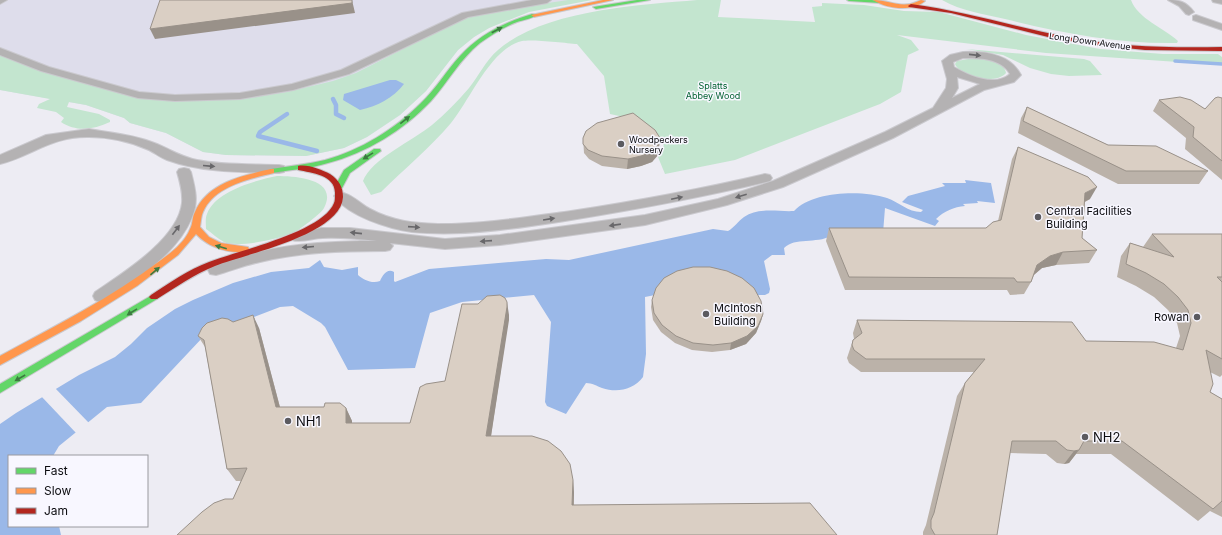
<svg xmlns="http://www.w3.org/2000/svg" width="1222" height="535" viewBox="0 0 1222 535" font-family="Inter,sans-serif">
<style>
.built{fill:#deddeb}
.green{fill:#c3e5cf}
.water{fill:#9ab8e8}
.pier{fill:#edecf3}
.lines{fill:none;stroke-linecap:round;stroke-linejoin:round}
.stream-far1{stroke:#9ab8e8;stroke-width:3.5}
.stream{stroke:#9ab8e8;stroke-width:4.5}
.street-casing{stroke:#cac9ce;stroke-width:2}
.fast-casing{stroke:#cac9ce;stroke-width:2}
.slow-casing{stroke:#cac9ce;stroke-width:2}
.jam-casing{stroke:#cac9ce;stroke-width:2}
.street{fill:#b4b2b3;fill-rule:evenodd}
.fast{fill:#63d668;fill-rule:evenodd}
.slow{fill:#ff974d;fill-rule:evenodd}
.jam{fill:#b3261e;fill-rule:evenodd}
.wall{fill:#bbb2a9}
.shaded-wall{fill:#999189}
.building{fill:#dacfc4;stroke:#999189}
.oneway{fill:#3c7b40}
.oneway2{fill:#68676a}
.poi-dot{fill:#5b5a5f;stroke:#f8f7ff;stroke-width:1.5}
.labels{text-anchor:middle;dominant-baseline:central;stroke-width:3;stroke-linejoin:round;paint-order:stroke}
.far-street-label{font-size:9px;fill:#0c0c10;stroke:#f8f7ff}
.far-park-label{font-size:9px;fill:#036232;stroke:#f8f7ff}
.far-poi-label{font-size:9px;fill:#0c0c10;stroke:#f8f7ff;text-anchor:start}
.poi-label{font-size:11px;fill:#0c0c10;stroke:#f8f7ff;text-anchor:start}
.near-poi-label{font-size:13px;fill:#0c0c10;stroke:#f8f7ff;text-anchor:start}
</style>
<rect width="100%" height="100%" fill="#edecf3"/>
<path class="built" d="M0 0H579L526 9 489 28 474 37 458 50 426 91 400 115 367 137 344 148 306 156 226 155 203 152 166 133 130 123 124 118 86 105 0 90Z"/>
<g class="green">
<path d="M568 0H592L529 12 489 28 474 37 458 50 426 91 400 115 367 137 344 148 306 156 226 155 203 152 166 133 130 123 124 118 86 105 69 102 67 107 99 114 110 120V122C93 130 76 132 61 122L64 118 56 112 37 108 39 104 50 99 0 90V51L131 93 216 98 237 100 287 92 333 81 356 73 462 19 482 13Z"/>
<path d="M697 0H721L718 17 815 22 812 7 822 6V3L864 5 904 11 939 12 1026 35 1100 49 1163 54H1218L1222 57V65L1046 53 897 35 911 40 919 50 908 55 901 92 880 104 735 160 665 174 658 157 664 145 633 119 610 114 604 76 577 44C565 43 532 39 522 41 491 48 470 100 451 123 430 148 404 169 381 192L371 195 363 181C371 159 414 140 432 125 445 114 458 101 469 88 479 76 485 61 498 50 544 10 638 5 697 0Z"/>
<path d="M942 0H1131C1138 19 1164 28 1178 41L1177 43C1118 44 1062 33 1005 19 984 14 961 11 942 0Z"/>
<path d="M966 49 1084 59 1090 61 1102 75 1069 76 1051 74 1030 68 1003 55Z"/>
<path d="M974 58C984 59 1004 61 1006 73 996 85 961 78 955 64L957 61Z"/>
<path d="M277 176C296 176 339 179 324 208 322 213 298 231 293 233 279 239 238 248 224 242 218 239 212 233 206 229 206 225 205 218 207 214 215 191 257 180 277 176Z"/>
</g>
<g class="water">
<path d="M390 80H396L404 84C393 98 378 106 360 110L343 100 344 94Z"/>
<path d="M965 180 991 183 995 203 977 201 978 203 963 204 965 206C954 207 944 211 936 219L939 221 935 226 885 208 883 233 831 236C816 244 795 237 784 248L785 255H772L764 261 770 289 769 293 765 295H655L645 297 646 354 643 377C633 390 617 393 602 388 597 386 592 383 586 383L566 414 547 406 545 402 551 322 534 295 462 302 430 313 415 368 348 370 325 327 321 323 293 306 280 307 204 336 141 403 107 407 59 446 53 456H9V526H59L61 535H0V424L16 413 79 375 115 357 131 344 147 328 175 309 193 300 233 283 271 272 309 268 320 260 324 267 342 270 358 267V275C364 280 372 284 380 281 383 275 387 268 394 272V281L395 282 429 269 546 259 569 260 713 229 728 231C734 228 738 221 744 217 759 207 778 212 794 211 813 191 862 190 887 198 899 202 908 212 921 212L923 210 902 202 908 196 945 186 942 183H966Z"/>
</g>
<path class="pier" d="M54 387 89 423 77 434 41 396Z"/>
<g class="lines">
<path class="stream-far1" d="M1175 61 1222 64"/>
<g class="stream">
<path d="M333 99 336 105V114L344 118"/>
<path d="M287 114 260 132 258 136 317 151"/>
</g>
<defs>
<g id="street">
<path d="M0 0H7L0 4Z"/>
<path d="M532 0H551L547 3 468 17 349 74 293 90 240 99 175 101 138 98 41 71 0 55V48L49 67 139 92 175 95 240 93 292 84 341 70 462 13Z"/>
<path d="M1168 0C1180 0 1186 2 1194 12L1189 15 1186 14 1179 6Z"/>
<path d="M1212 0H1222V4L1213 2Z"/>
<path d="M1196 15 1222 24V30L1193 20V16Z"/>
<path d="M963 52C985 51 1010 54 1021 75L1014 82 984 90 893 138 783 187 727 205 645 225 500 245 445 249 390 243 393 246 390 250 385 251C343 251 301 252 260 262 245 265 231 271 216 275L210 274 208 270C212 264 220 263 226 261 275 244 326 241 377 241 359 239 341 237 323 238 313 238 302 243 292 240L289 237 292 234 321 228H350L445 239 500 235 645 215 718 199 773 181 885 132 933 108 946 88 947 79 942 61 950 55ZM963 58C979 58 1001 58 1010 74 995 87 969 76 954 67L953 62ZM957 77 980 84 952 98 958 88Z"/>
<path d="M89 129C112 133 136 135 157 144 171 150 182 157 197 160 223 165 252 164 279 165L284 166 286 169 284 172 279 173C242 172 203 173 167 160 161 158 155 153 149 150 131 142 109 137 89 137 52 136 32 156 0 164V155L46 135Z"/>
<path d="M184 168 189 169 191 172C195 188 199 201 192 217 180 248 148 271 122 289 116 293 108 302 101 302 99 302 97 301 95 300L93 296 95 292C123 273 178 239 182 203 183 192 180 182 177 172L179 169Z"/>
<path d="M765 174 770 175 772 178 770 181C704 197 638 209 571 220 519 228 465 237 412 232 389 229 348 216 334 196L336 193C348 190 360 204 370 209 392 221 414 223 438 224 483 224 527 217 571 211 636 201 701 189 765 174Z"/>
</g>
<g id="fast">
<path d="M637 0H650L596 9 593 7Z"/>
<path d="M847 0H872L882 2 880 3 849 1Z"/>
<path d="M532 14 537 15C531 19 523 20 517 22 504 27 491 35 480 43 460 59 448 82 431 101 404 130 366 153 328 163 309 169 290 170 271 173L267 171 271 169C289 166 308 164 325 160 361 150 395 129 421 103 436 89 446 71 460 56 479 35 505 22 532 14Z"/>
<path d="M374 149H380L381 151 350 173 342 188H336L335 186 344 170Z"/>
<path d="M154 294 157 295 159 297 157 299 0 393V384Z"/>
</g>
<g id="slow">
<path d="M603 0H613L534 17 531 15Z"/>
<path d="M873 0C891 0 902 10 921 0L925 1C912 12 887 9 873 0Z"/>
<path d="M271 169H274V173C249 179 214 186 203 212 201 216 201 222 200 227L209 237 221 243 248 247 249 249 248 251C230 255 208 247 196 234L178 255 137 286 81 321 0 365V356C55 326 111 298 161 260 172 252 185 242 190 229 193 224 192 217 195 212 207 183 244 175 271 169Z"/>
</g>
<g id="jam">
<path d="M911 4C964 11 1015 27 1068 37 1119 47 1170 48 1222 47V51L1145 50 1087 44 1048 37 951 13 909 7 908 6Z"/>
<path d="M298 166C308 164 322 170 330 174 339 180 343 187 343 197 341 235 245 254 215 266 195 274 176 287 157 299H151L149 297 151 295C169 283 188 270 209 262 237 251 323 232 334 203 335 201 335 197 335 194 336 175 312 173 298 170Z"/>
</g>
</defs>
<use href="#street" class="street-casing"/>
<use href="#fast" class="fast-casing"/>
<use href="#slow" class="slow-casing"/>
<use href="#jam" class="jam-casing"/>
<use href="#street" class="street"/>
<use href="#fast" class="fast"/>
<use href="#slow" class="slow"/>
<use href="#jam" class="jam"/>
</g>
<g class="wall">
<path d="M1222 98V180L1185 149 1186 138 1153 111 1159 100 1205 109Z"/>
<path d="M1027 107 1108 145 1208 171 1199 184H1118L1018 133 1021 118Z"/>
<path d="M583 138H660L659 147 658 155 652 162 641 166 627 169 602 166 589 159 584 153Z"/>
<path d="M1018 147 1090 199 1085 202 1082 238 1097 250 1089 263 1056 265 1042 268 1034 275 1031 282 1024 294 1010 295 1007 290H845L826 241 829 228H986L998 221 1012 159Z"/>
<path d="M1152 234H1222V375L1220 377 1210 372V392L1222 399V517L1210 511 1198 521 1111 454H1076L1069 463 1064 464 1057 463 1046 454 1010 453 997 535H923V532L926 525 957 396 965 383 974 372H861L849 363 847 358 853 340 854 339 853 333 857 320 1086 341 1176 348 1180 336 1177 323 1168 310 1154 297 1136 286 1117 277 1121 256 1130 243 1143 247Z"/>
<path d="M652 300 763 314 761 321 756 333 746 344 730 350 712 352 692 350 675 343 661 332 653 320 651 307Z"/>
<path d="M478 304 509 315 491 436 573 480 574 493V505L837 535 233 499 241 481H236L227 469 205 347 198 336 233 322 259 328 280 407 346 408 352 421V423H410L445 381Z"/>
</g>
<g class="shaded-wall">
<path d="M352 0 355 13 155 39 150 29Z"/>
<path d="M660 138 659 147 658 155 652 162 641 166 627 169 628 159Z"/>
<path d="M1097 187 1090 199 1078 205 1085 193Z"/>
<path d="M1063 252 1056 265 1042 268 1030 278 1037 265 1050 256Z"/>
<path d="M507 302 509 315V320L489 449 486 436Z"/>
<path d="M763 314 761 321 756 333 746 344 730 350 731 343Z"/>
<path d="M253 315 259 328 283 419 276 407Z"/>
<path d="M346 408 352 421V436L346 423Z"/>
<path d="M1079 450 1069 463 1064 464 1074 451Z"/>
<path d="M573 480 574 493 573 517 572 505Z"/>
</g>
<g class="building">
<path d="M160 0H352V3L150 29Z"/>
<path d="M1180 97 1191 100 1205 109 1215 98 1218 97 1222 98V161L1193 137 1194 127 1159 100Z"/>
<path d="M1027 107 1108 145 1156 146 1208 171H1126L1023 121Z"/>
<path d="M633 113 655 130 660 138 658 145 652 152 641 156 628 159 602 156 588 150 583 144V138L586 131 597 123Z"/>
<path d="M1018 147 1088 177 1097 187 1085 193 1082 238 1097 250 1063 252 1050 256 1037 265 1031 282H1017L1014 278 849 277 829 228H986L993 222 1001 220Z"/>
<path d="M1152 234H1222V277H1217L1222 282V359L1206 350 1213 384 1210 392 1222 399V501L1213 509 1122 441H1084L1079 450 1074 451 1067 450 1056 441H1012L997 535H935L931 528V520L934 513 965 383 985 359H866L854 350 852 345 853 340 862 333 857 320 1072 322 1086 341 1154 342 1183 350 1191 323 1188 310 1178 297 1164 284 1146 273 1126 264 1130 243 1174 257Z"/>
<path d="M693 267H710L727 271 742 278 754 288 761 301 763 314 758 326 747 336 731 343 713 345 693 343 676 336 662 325 654 313 652 300 656 288 664 278 677 271Z"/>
<path d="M500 295 505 298 507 302V307L486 436H532L548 441 561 451 570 464 573 480 572 505 810 503 837 535H177L202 512 214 503 225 499H233L247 468 227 469 204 340 198 336 202 328 207 323 222 318 228 319 233 322 253 315 276 407H324L325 403H340L346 408V423H410L420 387 426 384 445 381 462 304H478L487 296Z"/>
</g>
<defs><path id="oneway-solid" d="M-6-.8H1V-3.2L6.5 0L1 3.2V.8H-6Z"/></defs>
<g class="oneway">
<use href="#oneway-solid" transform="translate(497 30) rotate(-28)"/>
<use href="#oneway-solid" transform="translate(405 120) rotate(-38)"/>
<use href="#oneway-solid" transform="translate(368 156) rotate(148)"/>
<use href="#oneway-solid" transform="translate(221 247) rotate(-164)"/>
<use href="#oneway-solid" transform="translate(155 271) rotate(-40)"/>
<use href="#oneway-solid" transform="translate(132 312) rotate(148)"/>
<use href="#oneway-solid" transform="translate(20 378) rotate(150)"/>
</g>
<g class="oneway2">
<use href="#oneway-solid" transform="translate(975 55) rotate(6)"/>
<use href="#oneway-solid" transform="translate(209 166) rotate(5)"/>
<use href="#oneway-solid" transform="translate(741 196) rotate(163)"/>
<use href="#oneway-solid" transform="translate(677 198) rotate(-12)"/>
<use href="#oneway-solid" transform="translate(549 219) rotate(-9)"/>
<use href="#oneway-solid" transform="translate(615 225) rotate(172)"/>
<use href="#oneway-solid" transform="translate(414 227) rotate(4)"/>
<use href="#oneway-solid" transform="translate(176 230) rotate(-53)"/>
<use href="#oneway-solid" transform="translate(356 233) rotate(-174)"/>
<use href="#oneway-solid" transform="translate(486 241) rotate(176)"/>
<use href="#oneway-solid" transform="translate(308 247) rotate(175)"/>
</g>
<g class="poi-dot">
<circle cx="621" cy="144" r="4"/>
<circle cx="1038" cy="217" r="4"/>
<circle cx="706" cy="314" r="4"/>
<circle cx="1197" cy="317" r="4"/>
<circle cx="288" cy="421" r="4"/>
<circle cx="1085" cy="437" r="4"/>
</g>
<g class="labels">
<g class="far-street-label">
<text transform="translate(1090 41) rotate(8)">Long Down Avenue</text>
</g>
<g class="far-park-label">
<text x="713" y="85">Splatts<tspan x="713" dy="10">Abbey Wood</tspan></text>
</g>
<g class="far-poi-label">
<text x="629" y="139">Woodpeckers<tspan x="629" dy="10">Nursery</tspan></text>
</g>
<g class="poi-label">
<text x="1046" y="211">Central Facilities<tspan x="1046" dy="13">Building</tspan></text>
<text x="714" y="308">McIntosh<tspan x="714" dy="13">Building</tspan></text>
<text x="1189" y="317" text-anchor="end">Rowan</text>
</g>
<g class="near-poi-label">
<text x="296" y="421">NH1</text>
<text x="1093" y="437">NH2</text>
</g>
</g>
<rect x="8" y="455" width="140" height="72" fill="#f8f7ff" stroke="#9a999f"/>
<rect x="16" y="468" width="20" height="6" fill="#63d668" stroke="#9a999f"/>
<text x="44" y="475" font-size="12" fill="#0c0c10">Fast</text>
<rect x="16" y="488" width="20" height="6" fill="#ff974d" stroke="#9a999f"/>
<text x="44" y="495" font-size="12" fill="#0c0c10">Slow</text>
<rect x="16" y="508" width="20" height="6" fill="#b3261e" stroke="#9a999f"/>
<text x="44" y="515" font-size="12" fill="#0c0c10">Jam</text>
</svg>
